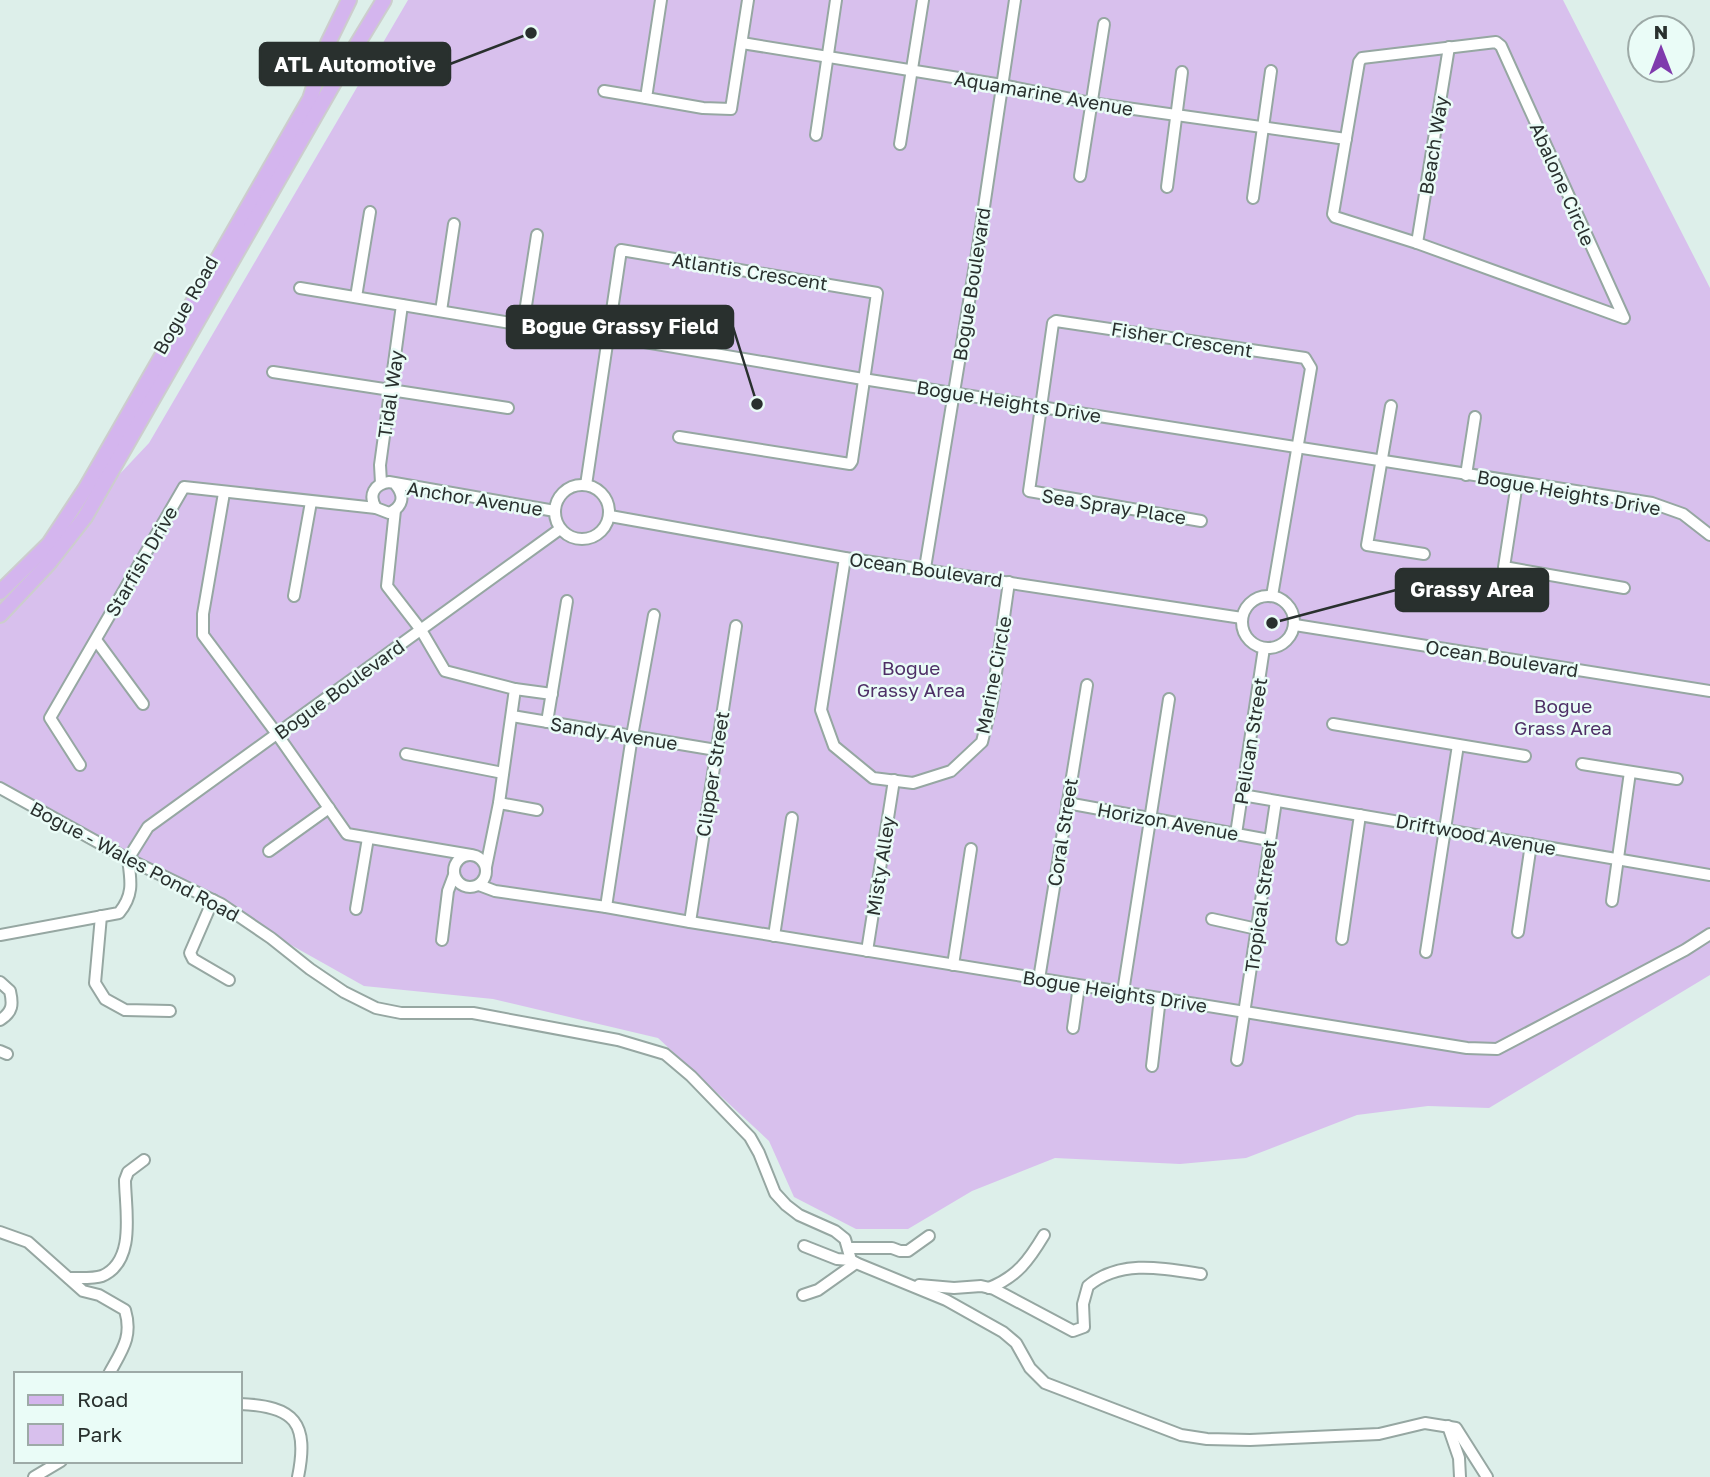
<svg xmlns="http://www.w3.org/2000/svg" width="1710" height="1477" viewBox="0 0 1710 1477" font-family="'Golos Text',sans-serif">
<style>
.green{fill:#d8c0ed}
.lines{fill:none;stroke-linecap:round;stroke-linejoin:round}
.minor-casing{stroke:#96a7a2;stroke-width:14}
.major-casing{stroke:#cccdcd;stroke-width:18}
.minor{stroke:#fff;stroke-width:10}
.major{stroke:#d4b5ee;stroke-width:14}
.labels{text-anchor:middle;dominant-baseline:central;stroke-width:5;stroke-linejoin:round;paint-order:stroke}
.street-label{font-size:19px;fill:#29302e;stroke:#eafcf7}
.park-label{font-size:19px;fill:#4e2f66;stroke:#eafcf7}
.leader{fill:none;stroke:#29302e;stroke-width:2.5}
.callout-dot{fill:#29302e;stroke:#eafcf7;stroke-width:2.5}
.callout{fill:#29302e;stroke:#29302e;stroke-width:2.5}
.callout-label{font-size:21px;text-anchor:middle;font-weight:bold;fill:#fff}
</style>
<rect width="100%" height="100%" fill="#ddefea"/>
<path class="green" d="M408 0H1563L1710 288V975L1489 1108 1428 1106 1357 1115 1246 1158 1180 1164 1055 1158 972 1191 908 1229H856L794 1197 769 1141 658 1038 493 999 364 986 0 782V601L149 443Z"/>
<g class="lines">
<defs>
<g id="minor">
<path d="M661 0 646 98 703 108 731 109 748 0"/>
<path d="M1496 42 1501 46 1624 318 1417 243 1335 217 1333 214 1359 62 1362 58Z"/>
<path d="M742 43 1002 85 1091 103 1346 139"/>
<path d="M604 91 646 98"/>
<path d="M816 135 836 0"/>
<path d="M900 144 923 0"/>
<path d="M1080 176 1104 24"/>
<path d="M1167 187 1182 72"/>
<path d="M1253 198 1271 71"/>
<path d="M1417 243 1449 47"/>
<path d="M300 288 523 325 609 336 863 379 1652 503 1683 514 1710 535"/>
<path d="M356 297 370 212"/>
<path d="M441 311 454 224"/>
<path d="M523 325 537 235"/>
<path d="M273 372 508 408"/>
<path d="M1391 406 1367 545 1424 554"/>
<path d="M1466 475 1475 417"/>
<path d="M381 483 380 465 402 305"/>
<path d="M1517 483 1504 567 1624 588"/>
<circle cx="582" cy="512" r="27"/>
<path d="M396 485C405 496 403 507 389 513L376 508C368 495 374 484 389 482L555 511"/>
<path d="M586 485 621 250 877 293 852 461 850 464 679 437"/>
<path d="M224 493 203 614V635L277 734 347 834 471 855"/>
<path d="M395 510 387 586 421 630 445 671 515 689 552 694"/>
<path d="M610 516 845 558 1242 618"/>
<path d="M1201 521 1029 491 1053 323 1056 321 1305 358 1311 368 1272 596"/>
<path d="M845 558 821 710 834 746 873 778 913 783 951 771 982 742 992 701 1009 582"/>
<path d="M925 568 978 247 1015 0"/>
<circle cx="1268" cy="622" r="26"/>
<path d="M294 596 311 502"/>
<path d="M1295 625 1710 691"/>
<path d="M96 640 143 704"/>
<path d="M512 716 716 750"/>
<path d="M547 722 567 601"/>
<path d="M1333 724 1525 756"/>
<path d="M406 754 503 773"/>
<path d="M1582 764 1677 779"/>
<path d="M80 765 50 718 184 487 376 508"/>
<path d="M0 788 128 859 221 904 271 938 310 969 344 992 376 1008 401 1013H473L618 1040 665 1054 691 1076 750 1137 759 1153 775 1193 786 1205 799 1215 835 1231 845 1239 851 1260 856 1263 946 1300 1003 1332 1016 1343 1030 1368 1045 1383 1181 1435 1207 1439 1250 1440 1379 1434 1425 1423 1456 1428 1487 1477"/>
<path d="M1242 795 1710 875"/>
<path d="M499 803 537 810"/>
<path d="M1067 803 1269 840"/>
<path d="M1236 834 1264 648"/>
<path d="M269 851 329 808"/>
<circle cx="470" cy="871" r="16"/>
<path d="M128 859 148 827 560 529"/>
<path d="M486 867 499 803 515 689"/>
<path d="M479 885 495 891 606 907 690 922 1467 1048 1497 1049 1685 950 1710 934"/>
<path d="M213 900 190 953 193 959 229 980"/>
<path d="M1612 901 1630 772"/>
<path d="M606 907 632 736 654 615"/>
<path d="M356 909 368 838"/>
<path d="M101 916 95 983 105 999 125 1010 170 1011"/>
<path d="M1212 919 1257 929"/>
<path d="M690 922 736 626"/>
<path d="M1518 932 1531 844"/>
<path d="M0 935 119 913C134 895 131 881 128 859"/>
<path d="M774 936 792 818"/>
<path d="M1342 939 1360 815"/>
<path d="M442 940 448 891 454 875"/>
<path d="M867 951 894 780"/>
<path d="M1426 952 1458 745"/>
<path d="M953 965 971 849"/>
<path d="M1039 979 1087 685"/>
<path d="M0 982 10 991C13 1004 13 1012 0 1020"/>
<path d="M1123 992 1169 699"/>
<path d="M1073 1028 1079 986"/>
<path d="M0 1051 7 1054"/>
<path d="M1237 1060 1276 801"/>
<path d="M1152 1066 1160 998"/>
<path d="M0 1232 28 1242 83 1291 99 1295 125 1310C133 1337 122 1350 109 1374"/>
<path d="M804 1246 837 1259 851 1260"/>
<path d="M848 1248H892L900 1251H908L929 1236"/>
<path d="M69 1278C78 1278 93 1279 102 1276 137 1261 125 1208 125 1180L128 1172 144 1160"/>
<path d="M919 1285 954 1288 981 1286 994 1289 1073 1331 1084 1327 1083 1304 1088 1286C1120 1259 1163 1268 1201 1274"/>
<path d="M989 1288C1017 1277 1029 1260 1044 1235"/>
<path d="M803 1295 818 1290 856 1263"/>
<path d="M240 1404C295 1406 309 1423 298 1477"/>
<path d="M1448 1426 1459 1458 1460 1477"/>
<path d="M34 1477 61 1461"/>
</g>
<g id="major">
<path d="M0 592 49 544 86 488 310 99 328 43 349 0"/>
<path d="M0 615 49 563 85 517 336 79 384 0"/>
</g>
</defs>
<use href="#minor" class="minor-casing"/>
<use href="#major" class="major-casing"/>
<use href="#minor" class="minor"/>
<use href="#major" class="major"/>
</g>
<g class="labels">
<g class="street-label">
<text transform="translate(1044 93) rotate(10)">Aquamarine Avenue</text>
<text transform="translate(1433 145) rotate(-81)">Beach Way</text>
<text transform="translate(1563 184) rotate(66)">Abalone Circle</text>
<text transform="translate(750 271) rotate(9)">Atlantis Crescent</text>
<text transform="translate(971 284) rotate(-81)">Bogue Boulevard</text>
<text transform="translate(185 305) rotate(-60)">Bogue Road</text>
<text transform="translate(1182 339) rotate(9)">Fisher Crescent</text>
<text transform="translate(390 394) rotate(-82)">Tidal Way</text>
<text transform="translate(1009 401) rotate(9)">Bogue Heights Drive</text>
<text transform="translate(1569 492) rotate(10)">Bogue Heights Drive</text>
<text transform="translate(475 498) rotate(9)">Anchor Avenue</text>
<text transform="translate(1114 506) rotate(9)">Sea Spray Place</text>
<text transform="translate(141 561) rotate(-60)">Starfish Drive</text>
<text transform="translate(926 569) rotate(8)">Ocean Boulevard</text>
<text transform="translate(1502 658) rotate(9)">Ocean Boulevard</text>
<text transform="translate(993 675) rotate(-79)">Marine Circle</text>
<text transform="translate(339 689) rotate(-36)">Bogue Boulevard</text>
<text transform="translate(614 733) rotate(9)">Sandy Avenue</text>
<text transform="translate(1250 741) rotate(-81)">Pelican Street</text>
<text transform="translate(712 774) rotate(-81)">Clipper Street</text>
<text transform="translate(1168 821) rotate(10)">Horizon Avenue</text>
<text transform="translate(1062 832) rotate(-81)">Coral Street</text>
<text transform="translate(1476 834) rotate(10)">Driftwood Avenue</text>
<text transform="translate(135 861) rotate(28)">Bogue - Wales Pond Road</text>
<text transform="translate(880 866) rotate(-81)">Misty Alley</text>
<text transform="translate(1260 906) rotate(-82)">Tropical Street</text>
<text transform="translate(1115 991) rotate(9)">Bogue Heights Drive</text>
</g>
<g class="park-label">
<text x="911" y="667">Bogue<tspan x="911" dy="22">Grassy Area</tspan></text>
<text x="1563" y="705">Bogue<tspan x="1563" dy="22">Grass Area</tspan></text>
</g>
</g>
<path class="leader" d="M531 33L450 64M757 404L733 327M1272 623L1396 590"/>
<g class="callout-dot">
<circle cx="531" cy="33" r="7"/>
<circle cx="757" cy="404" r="7"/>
<circle cx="1272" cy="623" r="7"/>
</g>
<g class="callout">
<rect x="260" y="43" width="190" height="42" rx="7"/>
<rect x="507" y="306" width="226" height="42" rx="7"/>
<rect x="1396" y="569" width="152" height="42" rx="7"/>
</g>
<g class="callout-label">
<text x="355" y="72">ATL Automotive</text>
<text x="620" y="334">Bogue Grassy Field</text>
<text x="1472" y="597">Grassy Area</text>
</g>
<rect x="14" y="1372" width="228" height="91" fill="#eafcf7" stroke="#9daaa7" stroke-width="2"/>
<rect x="28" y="1395" width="35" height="10" fill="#d4b5ee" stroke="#9daaa7" stroke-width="2"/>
<text x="77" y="1407" font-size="21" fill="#29302e">Road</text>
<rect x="28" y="1424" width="35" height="21" fill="#d8c0ed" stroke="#9daaa7" stroke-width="2"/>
<text x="77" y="1442" font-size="21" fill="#29302e">Park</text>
<g transform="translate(1661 49)"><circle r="33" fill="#eafcf7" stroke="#9daaa7" stroke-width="2"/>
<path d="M0-5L12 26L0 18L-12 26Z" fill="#7f3aad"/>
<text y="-10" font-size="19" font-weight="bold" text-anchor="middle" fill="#29302e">N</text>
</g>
</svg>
